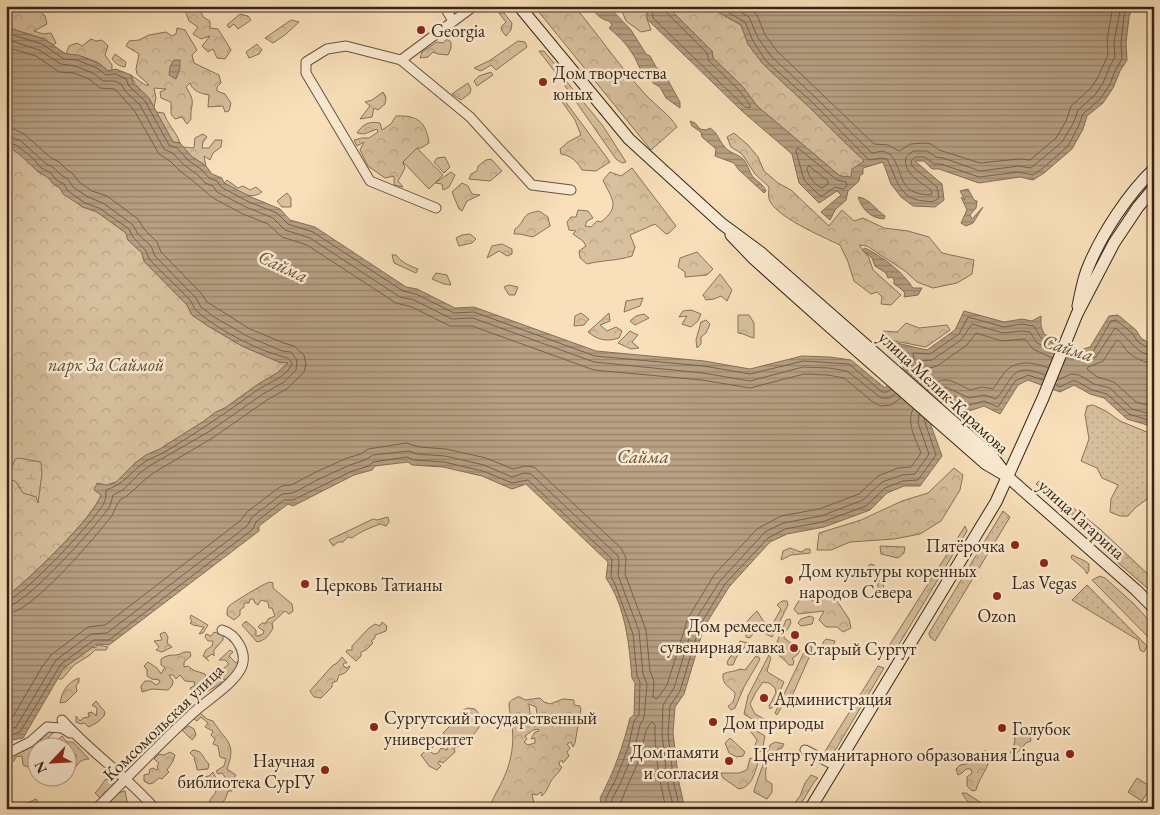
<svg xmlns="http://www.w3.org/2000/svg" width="1160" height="815" viewBox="0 0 1160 815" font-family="'EB Garamond',serif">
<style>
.grass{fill:url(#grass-dots);stroke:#88725b}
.forest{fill:url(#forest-crowns);stroke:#88725b;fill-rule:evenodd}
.wetland{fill:url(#wetland-marsh);stroke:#88725b}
.pitch{fill:#d8c09e;stroke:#88725b}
.water{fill:url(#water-rules);stroke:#846e58}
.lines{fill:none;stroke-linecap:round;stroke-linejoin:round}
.shore{stroke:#77624e;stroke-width:1}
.street-casing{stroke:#685340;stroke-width:11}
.secondary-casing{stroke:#372418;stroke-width:13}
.street{stroke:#fbebd2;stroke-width:9}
.secondary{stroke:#fbebd2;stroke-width:11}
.poi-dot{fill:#8f2418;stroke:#fbebd2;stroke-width:2}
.labels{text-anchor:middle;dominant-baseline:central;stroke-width:5;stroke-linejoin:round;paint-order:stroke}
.poi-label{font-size:18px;fill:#372418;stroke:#fbebd2;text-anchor:start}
.park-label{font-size:18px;font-style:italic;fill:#5f4b3a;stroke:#fbebd2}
.street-label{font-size:18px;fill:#372418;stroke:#fbebd2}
.water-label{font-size:19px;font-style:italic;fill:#644f3d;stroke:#fbebd2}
</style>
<defs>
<pattern id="grass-dots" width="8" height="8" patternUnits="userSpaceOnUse" patternTransform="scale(1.25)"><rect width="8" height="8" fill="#d8c09e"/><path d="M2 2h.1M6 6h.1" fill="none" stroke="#baa587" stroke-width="1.8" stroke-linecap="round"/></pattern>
<pattern id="forest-crowns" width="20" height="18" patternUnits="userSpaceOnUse" patternTransform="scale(1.25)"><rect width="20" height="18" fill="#d8c09e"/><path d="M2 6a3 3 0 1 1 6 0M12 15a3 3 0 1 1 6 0" fill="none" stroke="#baa587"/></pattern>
<pattern id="wetland-marsh" width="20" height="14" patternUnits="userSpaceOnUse" patternTransform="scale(1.25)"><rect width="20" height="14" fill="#d8c09e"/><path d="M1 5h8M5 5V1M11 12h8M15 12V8" fill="none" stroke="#baa587"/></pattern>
<pattern id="water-rules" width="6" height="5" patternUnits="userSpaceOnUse" patternTransform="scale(1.25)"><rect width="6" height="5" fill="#b7a083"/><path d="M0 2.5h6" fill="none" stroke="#96826a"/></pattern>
</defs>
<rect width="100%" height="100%" fill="#f9e0ba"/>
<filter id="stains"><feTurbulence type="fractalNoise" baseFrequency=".004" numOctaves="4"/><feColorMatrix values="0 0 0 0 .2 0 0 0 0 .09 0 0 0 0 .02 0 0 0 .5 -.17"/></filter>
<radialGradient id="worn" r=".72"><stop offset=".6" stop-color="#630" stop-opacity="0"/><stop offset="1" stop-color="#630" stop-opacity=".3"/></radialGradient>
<g class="grass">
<path d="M1093 405 1106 411 1120 421 1154 435V494L1135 508 1128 516H1120L1110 512 1111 499 1118 485 1102 478 1097 468 1081 461 1089 439 1085 415 1087 406Z"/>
<path d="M1039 481 1100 529 1154 580V594L1100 547 1091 531 1036 484Z"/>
<path d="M1003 511 1010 517 935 641 930 637 929 633Z"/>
<path d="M880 546 905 547 904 553 898 558 881 554Z"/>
<path d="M790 548 801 552 806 549H810V553L791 555 781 560 783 551Z"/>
<path d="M1072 555 1085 561 1089 564V570L1087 574 1085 570 1071 558Z"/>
<path d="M1100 576 1105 578 1134 604 1154 626V643L1092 580Z"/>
<path d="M1087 585 1147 646 1144 652 1140 650 1138 640 1072 600Z"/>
</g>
<g class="forest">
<path d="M6 6H36L45 16 47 24 34 31 43 34 51 33 56 43 53 45 44 39 6 27Z"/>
<path d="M188 6H197L200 9 203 17 210 21V28L218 29 231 50 225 59 217 58 213 49 208 52 202 46 210 36 201 39 193 34 198 27 189 21 185 10Z"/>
<path d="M534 6H574C598 34 619 66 645 94 655 105 669 114 677 127L651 150Z"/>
<path d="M620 6H647V19L651 30 641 32 626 21Z"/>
<path d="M667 6H707L741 25 748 44 763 64 808 106 864 161 852 178 840 176 757 106 743 87 713 58 712 51Z"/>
<path d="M499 13H504L512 23 511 30 506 36 502 31 501 27 506 22Z"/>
<path d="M240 14 248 16 251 20 238 29 234 24 229 28 227 25Z"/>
<path d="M291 20 299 22 285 35 273 43 265 38Z"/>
<path d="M177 28 185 30 197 50 192 55 194 63 219 75 221 83 217 87V91L225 94 231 103 229 111 225 112 223 106 208 107 209 95C202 94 192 91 190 83L186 87C197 104 190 103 191 119L187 124 182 117 175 119 171 114V102L161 98 160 92 166 89 154 88 156 98 154 107C148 95 135 88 131 75L145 85H149L137 74 136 69 139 54 126 46 129 41 139 40 149 35 166 32 172 36 176 34Z"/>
<path d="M91 39 96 41 102 40 108 46 105 55 112 65V70L108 71C96 60 82 55 66 54L69 46 77 43 82 46Z"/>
<path d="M447 39 451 42V48L448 55 438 54 433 52 428 57 420 58 422 52 437 42 443 43Z"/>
<path d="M518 41 525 42 527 47 496 70 491 65 481 71 474 68 489 61Z"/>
<path d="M257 44 262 50 259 54 249 58 246 52Z"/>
<path d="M539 51H544L562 73 559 77Z"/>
<path d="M115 54 126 62 125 67C119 66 116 64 112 59Z"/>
<path d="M491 72 493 75 477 86 474 81 479 76Z"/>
<path d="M567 82 603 126 626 162 622 163 616 159 563 83Z"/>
<path d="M468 83 471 89 470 93 461 100 452 94Z"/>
<path d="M383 92 386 97 385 104 378 110 374 108 372 117 360 119 370 106 365 102 372 100Z"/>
<path d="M562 97 610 162 596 171 582 170C578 162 570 155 561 154L560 149 568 142 581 135 575 120 560 99Z"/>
<path d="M156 112 164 113C167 124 176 131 180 143L173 142Z"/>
<path d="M396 116C418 115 426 122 429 143L421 148H417L403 162 405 168 398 181 403 187 394 185V176L385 178 368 166 360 150 364 142 357 146 354 140 362 138H369L378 132 377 129 364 134 357 133C363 124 369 121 380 123L382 130 391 124Z"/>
<path d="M734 133 748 145 758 157 764 171 778 183 791 190 829 226 842 210 854 221 863 218 884 228 908 231 929 237 942 253 974 260 972 274 957 283 933 288 917 282 905 271 867 246 859 245 869 258 873 270 901 295 891 305 881 304 882 297 877 292 871 294 854 281 848 262 840 245C823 237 774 216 769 199 768 195 769 190 769 187L755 174 742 154 731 147 727 137Z"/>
<path d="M203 134 207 137 203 142 202 148H209L215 140H222L221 147 213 153 210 160 204 156 206 166 191 156 183 147 194 148 195 138Z"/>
<path d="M6 146 13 149 31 163 38 172 48 177 53 184 60 188 83 207 97 212 126 233 128 240 142 253 144 261 187 305 192 315 208 326 242 346 279 362 288 363 277 373 257 385 225 408 216 412 204 421 160 449 146 455 134 464 116 482 107 485 98 492 101 495C93 518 27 581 6 597Z"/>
<path d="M445 157 450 167 444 173 434 162 437 158Z"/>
<path d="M491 159 502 171 490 181 469 179 471 174 477 171 478 166 486 160Z"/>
<path d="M632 168 676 226 669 233 666 234 655 224 630 235 635 247 632 256C617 261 602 260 587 264L580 258 579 251 586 246 583 241 573 234 576 231 569 230 567 222 571 217H576L578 210 588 211 593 218 587 221 585 226 591 227 597 221 601 222C621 206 612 200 603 180L610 172 621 176Z"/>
<path d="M451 172 455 175 449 187 443 190 442 184 435 183Z"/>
<path d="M227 180 238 188 243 186 250 190 256 187 262 192C249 202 236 189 224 183Z"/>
<path d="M462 183 468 186 472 194 480 195 467 201 462 211 459 209 452 192Z"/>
<path d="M287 193 291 198V207H282L277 201Z"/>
<path d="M539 211 548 217 550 226 533 237 520 234H514L515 229C527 221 519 214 539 211Z"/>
<path d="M470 234 476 239 472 243 459 246 456 238 462 235Z"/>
<path d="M502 244 512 249V254L507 256 499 251 487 258 492 246Z"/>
<path d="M697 252 713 269 707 275 685 277V272L678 267 680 258Z"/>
<path d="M392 255H396C401 262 410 266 418 269L416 273 394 263Z"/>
<path d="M436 273 447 275 451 285 444 284 432 279Z"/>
<path d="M720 274 732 290 727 301 721 296 714 299 706 300 703 295Z"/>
<path d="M509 285 518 287 515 295H509L504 287Z"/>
<path d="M643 298 640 306 624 312 626 301Z"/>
<path d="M691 310 701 314 698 321 691 327 682 324 687 316 679 317 683 311Z"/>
<path d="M581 313 589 319 584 325 574 326 575 316Z"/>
<path d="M609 313 610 321 600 325 607 331 616 327 622 331 619 338C606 342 598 340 588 332Z"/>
<path d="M644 314 649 318 635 325 630 321 636 316Z"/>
<path d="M738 315H749L754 323V338C748 337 744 333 738 333Z"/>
<path d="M706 320 710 324 706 333 701 337V344L697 348 696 340 701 322Z"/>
<path d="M906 323 919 328 947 325 950 330 926 347 879 338 883 331 897 332Z"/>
<path d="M630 331 638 335 632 342 639 348 631 349 618 343Z"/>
<path d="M954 468 963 475 960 490 941 521 920 534 894 539 850 542 831 550H817L819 533 861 520 902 501 928 493Z"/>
<path d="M388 517 389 522 386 526 380 524C370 528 361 531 352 538L348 537 343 542H338L333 546 329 540 373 519 377 520Z"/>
<path d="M965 526 967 531 892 656H888L885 652Z"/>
<path d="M870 564 874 565 878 579 884 586 882 590H879L876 578 869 572 867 568Z"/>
<path d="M270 582 273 583V588L292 604 293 611 289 614 285 611 272 623 273 628C270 634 265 641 257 642L242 625 246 621 256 630V636H258L263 634 264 631 258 627 262 623H266L268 619 275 616 272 608H269L268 602 261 600 258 605 255 603 253 599H250L249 603H244V607L240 610V615L234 620 227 615C227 613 227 610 228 607 230 604 266 582 270 582Z"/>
<path d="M822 594H825L830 600 835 598 849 619 851 628 843 632 837 627H826L819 620 824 611 798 614 794 609 800 599H810L815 602Z"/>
<path d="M782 601H787L788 605 772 637 756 629 750 638 746 637C744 624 747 620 757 611L764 622 772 625 781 609 777 605Z"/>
<path d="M191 615 208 625 203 633 199 634 204 627 193 625 190 623 192 621 190 618Z"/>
<path d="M810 616 814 618 812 624 801 626 798 623 801 619Z"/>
<path d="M790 619 791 623 784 635V638L800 650 798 654 792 659 794 661 793 665H789C785 659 780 658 776 652L780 650 782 646 777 642 786 620Z"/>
<path d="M382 622 387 626 386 631 375 635V638L371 641 373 643 366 650 361 652V656L356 661 346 652 347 650H352V646L369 628 375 624 380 626Z"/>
<path d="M165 632 168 637 167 643 172 647 162 652 156 650 159 647 154 641 162 640 160 634Z"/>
<path d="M214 632 223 635V640L214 650V656L212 654 206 658 209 661 203 656 206 650 212 646 213 641H208L205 637 206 634 211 636Z"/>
<path d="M826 639 835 641 832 650 830 651 823 647V642Z"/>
<path d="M740 641 748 643 736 658 733 665H728L727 662Z"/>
<path d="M97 645 108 647 106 650H95L90 655 74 665 62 679H59L58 676 64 668 92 647 95 648Z"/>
<path d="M809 646 812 647 811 653 789 703 786 706H782L777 715 775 713 805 650Z"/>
<path d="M230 650 233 652 229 656 236 663 242 658C241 667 232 676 224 680L221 676 224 668 229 664 225 660H219Z"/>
<path d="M184 652H190L191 656 184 662V667L188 666 193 670 205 674 207 681 210 683 215 679 222 681 220 684 208 691 203 686 198 691H192L190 688 194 686 195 682 185 681 180 675 176 679 173 675H169L173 681 172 686 168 690 152 689 142 692 141 686 145 681H151L156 685 160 682 159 680 152 679 147 676V670L144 666 148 662 157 668 161 674 165 667 161 665V659C171 652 175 658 184 652Z"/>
<path d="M769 655 771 658 767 671 769 673 784 682 773 707 770 709 769 706 776 693 775 688 769 683 763 682 756 692 750 704 755 714 770 722V726L766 728 744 714 748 696Z"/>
<path d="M756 656 760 658 759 661 744 687 735 708 731 710 728 706C733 703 735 699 735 693 729 686 722 685 723 674 729 671 734 672 740 669L745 670Z"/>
<path d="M342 657 347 663H344L343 665 346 668 350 666C348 671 345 674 339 675L337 681 332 683V687L321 698 314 697 310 691 332 666 337 663Z"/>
<path d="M878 666 884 668 833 754 828 757 824 753Z"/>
<path d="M79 678V682L76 686 77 691 66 702 60 703C62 691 68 682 79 678Z"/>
<path d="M517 697H520L525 700 540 698 544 702 550 704 563 699 574 700V705L580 706 581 709 575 743 573 747 571 742 567 744 570 748 567 752 569 756 563 763 562 760 559 762 560 766 562 767C559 773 554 776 551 781 548 787 547 791 542 796L541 792 537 795 532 794 534 804 529 809H506L507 807 500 806 501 809H485C491 805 493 799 496 793 509 771 515 750 512 725 512 718 509 711 509 705 509 700 513 700 517 697ZM529 704 536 707 538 720H535L533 717 534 714H530ZM538 729 539 731 535 732 531 739 535 738V743L528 745 524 742 527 739 525 736 533 730Z"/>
<path d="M96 701 105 712 104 716 98 722 89 727 84 723 81 724 76 722V716L80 721 83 718 89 717 88 713 92 712 96 716 97 708 92 705Z"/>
<path d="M468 708 475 709 480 715 479 719 481 722C479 730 470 740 462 741L463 745 454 748 455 752 443 763 439 761 438 763 441 766 437 770 429 766 421 755 435 742 437 743 428 752H431L434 754 438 753 441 748 447 750 448 741 443 733 453 723 457 722V718L463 710Z"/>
<path d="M199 712 207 719 213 721C226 742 237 742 227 769L236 775 233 779 232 791H228C226 800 222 805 214 808L209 806 210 800 216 792C214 786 210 783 203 782V777L209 776 213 772 221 789 225 787 228 781 222 773 218 774 216 771 224 766 226 759 220 757 218 746 213 744 215 739 211 735 213 731 205 727 208 723 201 717 197 721 194 719 195 714Z"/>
<path d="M742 722 765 736 762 751 755 752 753 750 757 740 748 728 742 727 739 724Z"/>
<path d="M189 726 194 729 196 735 192 740 182 730Z"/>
<path d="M1024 730 1030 735 1031 741 1026 743 1017 753H1010C1014 745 1017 741 1013 732Z"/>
<path d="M48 731 53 733 48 738 49 741 54 743 62 736 67 742H73L89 759C79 759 77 765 72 773L68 774V763L77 756 63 743 50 747 38 748 37 760 28 767 23 765 22 756 15 757V760L6 766V758L11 753 24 751 30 745 40 741Z"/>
<path d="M730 738 745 752 743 756 737 757 729 753 725 743Z"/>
<path d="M775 742 784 744 782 748C769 751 764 768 766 780L772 784V792L767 799 754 792V790L770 745Z"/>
<path d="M193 750C204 751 202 758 209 764L208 769 197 770 196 764 194 759 195 758 190 753Z"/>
<path d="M985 750 990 753C991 766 979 777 976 790L972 791 967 786V777L972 773 971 769H966L962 773 958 775 956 769 960 765 967 764 971 757 979 756Z"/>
<path d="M170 752 175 755 173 761 167 770 169 772 162 779 159 778 153 783 149 784 144 781V775L149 774 150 769 154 768 156 770 158 769 157 766 159 763 154 759 159 754 164 755Z"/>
<path d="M750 758 756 760 758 763C754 774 752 787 739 789L723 778 721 773H739L747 770Z"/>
<path d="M811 775 818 778 814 782 798 809H790L800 796 805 783Z"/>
<path d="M1137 778 1151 787 1142 801 1128 792Z"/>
<path d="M106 779 112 781 114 786 108 793 100 798 95 793C100 789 101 784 106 779Z"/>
<path d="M125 791 127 801 125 808 108 809C109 799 115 793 125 791Z"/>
<path d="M962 793H966L991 809C975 809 970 807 962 793Z"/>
<path d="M36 799 41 808 20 809 21 806Z"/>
</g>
<path class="wetland" d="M19 458 41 462 42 473 38 503 36 497 23 493 16 482 11 479V470L15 459Z"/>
<path class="pitch" d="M417 148 443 175 429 189 403 162Z"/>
<g class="water">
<path d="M590 6H608L631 30 646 54 650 56 656 67 665 75 680 102V108L666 98 660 87 653 83 652 76 648 77C637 68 639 63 632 53 626 43 618 36 609 28L612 25 609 21C601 20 595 13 590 6Z"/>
<path d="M647 6H667L712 51 713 58 743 87 757 106 840 176 851 177 852 169 864 161 808 106 763 64 748 44 741 25 707 6H1133L1129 17 1126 43 1127 60 1120 71 1113 88 1103 103 1087 116 1083 129 1072 149 1044 173 1033 180 1020 177 979 183 939 169H932L924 161H915L942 184 944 200 935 207 913 206 901 197 891 184 883 162 863 168V174L860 175 859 181 848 191 846 200 835 210 830 220 821 212 841 195 837 191 819 203 799 183 792 154 742 111 647 19Z"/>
<path d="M6 27 44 39 66 54 78 55 100 64 108 71 116 69 131 75 133 83 149 98 173 142 180 143 191 156 206 166 212 174 222 178 224 183 251 197 280 209 290 220 315 227 406 287 417 289 455 308 474 307 596 351 704 361 750 369 802 356 830 357 851 360 885 388 910 360 888 341 927 350 955 330 964 311 1004 322 1022 319 1032 321 1041 316V326L1044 334 1080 350 1090 347 1109 316 1118 315 1136 330 1141 338 1154 346V427L1127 419 1104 398 1090 394 1074 385 1060 392 1028 380 1018 385 1000 414 984 406 969 411 945 398 929 420 942 456 920 486H904L887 493 870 510 824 527 787 534 770 542 729 587 704 627 684 694 675 707 673 733 679 783 685 809H597L601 802 600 798C614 772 623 746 630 718L634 715 635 683 632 678C629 644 626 608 606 578L608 562 526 484 512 489 482 476 443 467 412 465 408 462 375 466 372 470 354 475 293 506 288 504 259 526V531L109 645 97 644 64 668 23 738 6 741V597C27 581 94 518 101 495L94 490 97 483 107 485 116 482 134 464 146 455 160 449 204 421 216 412 225 408 257 385 277 373 288 363 279 362 242 346 208 326 192 315 187 305 144 261 142 253 128 240 126 233 97 212 83 207 63 194 60 188C53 184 54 183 48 178 45 175 41 174 38 171 27 163 20 152 6 146Z"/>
<path d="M174 60H180V68L176 79 169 75 170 67Z"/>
<path d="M690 121 695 123 700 129 706 130 710 128C718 133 718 139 724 146 729 153 738 154 743 159 748 164 749 172 753 177 758 182 763 184 766 191L764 193 738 169 734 163 715 156 716 149 702 137 701 132 692 126Z"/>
<path d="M968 189 974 200 977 201 976 208 970 215 972 219 983 207 973 223 966 226 961 223 967 210 961 197 965 200 960 191Z"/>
<path d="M858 197C869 198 876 210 885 216L884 219C870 218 862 209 858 197Z"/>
<path d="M865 248C883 257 902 271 913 288H922L918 295 904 297 905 293 900 288 894 284V280L892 277 888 278 886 273 875 266 872 258 862 250Z"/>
</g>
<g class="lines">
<g class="shore">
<path d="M652 6 653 18 745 107 750 108V105L739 90 709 61 707 53 666 12 664 6"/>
<path d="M717 6 745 22 753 41 766 61 812 102 869 160 882 158 887 159C897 178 898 199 924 201 931 202 934 202 939 198L937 187 912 166 911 161 915 157H925L934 164H941L979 177 1019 172 1033 175 1042 169 1068 146 1078 127 1083 114 1100 99 1109 86 1116 69 1122 59 1121 43 1124 16 1127 6"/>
<path d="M730 6 749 17 758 38 771 56 816 98 872 153 883 151 891 155C905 174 897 193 929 195L932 194 931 190C920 182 902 172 906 157L913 151H927L936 157 943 158 980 171 1019 166 1031 168 1062 142 1073 124 1078 110 1095 95 1103 83 1110 66 1115 57 1114 42 1121 6"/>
<path d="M746 6 757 15 765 35 777 51 874 144 888 145 899 151 911 144 924 143 931 144 939 150 980 163 1019 159 1030 160 1056 138 1066 121 1071 106 1090 89 1097 79 1108 55 1107 40 1113 6"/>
<path d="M6 33 42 44 64 59 77 60 97 68 106 75 116 74 126 79 129 86 145 101 169 145 177 148 188 160 202 170 209 178 217 181 221 187 249 202 277 213 288 224 313 232 403 291 416 294 454 313 474 312 595 356 704 366 750 374 803 361 849 364 882 392H887L891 389"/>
<path d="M6 39 39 50 61 64 75 66 93 73 103 81H115L121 84 125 91 140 105 164 149 174 154 184 165 198 175 205 183 213 186 217 192 246 207 273 218 285 230 310 238 400 297 414 300 452 319 473 318 594 362 703 373 750 381 803 367 829 368 847 371 881 398H889L895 394"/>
<path d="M6 47 36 56 59 72 74 73 89 79 100 88 115 89 134 110 159 154 170 161 179 170 193 181 213 198 243 214 268 224 282 237 307 245 396 303 412 307 450 326H472L594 370 702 380 750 388 804 374 828 375 844 378 873 402 880 406 891 405 901 398"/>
<path d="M6 128 14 129 24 134 50 157 59 162 66 169 73 174 79 182 92 191 107 196 138 219 144 229 157 242 161 252 201 293 207 302 250 329 284 343 294 346 304 355 306 365 304 372 288 388 267 400 214 437 155 472C145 478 138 487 129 494 127 497 122 498 120 500 117 503 114 513 111 517 94 538 31 614 6 614"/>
<path d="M6 136 20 140 45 163 54 168 61 175 68 179 73 187 88 197 103 203 133 225 138 234 151 246 155 256 196 298 201 307 214 317 247 336 282 351 291 352 297 360 296 370 284 382 263 394 210 431 151 465 141 472 123 490 113 495C112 499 111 505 108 509 95 527 25 606 6 607"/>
<path d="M6 142 16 145 34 159 41 168 51 173 56 180 64 184 68 191 85 203 99 208 129 229 133 237 146 251 149 259C162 273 177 286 190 300 193 304 194 310 199 313 220 331 261 352 288 358L292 363C288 377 267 383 256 391 226 413 195 434 163 453 157 456 151 458 146 461 130 472 125 484 106 490 106 495 106 500 103 505 93 521 22 599 6 601"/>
<path d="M798 148 837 180 846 182 847 186 843 189 835 187 822 196 819 195 804 180 796 151Z"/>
<path d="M809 166 828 181V184L822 188C814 185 809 177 807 169Z"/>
<path d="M1070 351 1080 355 1093 352 1111 321 1116 320 1132 333 1138 342 1150 349 1154 350"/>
<path d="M1067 357 1080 361 1096 357 1115 328C1129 337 1136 355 1154 356"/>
<path d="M1154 364C1145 363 1134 358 1128 352 1123 347 1123 342 1117 340L1103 361 1088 367 1087 369 1097 377 1114 382 1136 402 1154 407"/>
<path d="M906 371 914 362 913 353 930 354 959 334 968 317 1004 327 1022 324 1034 326 1041 338 1057 345"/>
<path d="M911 376 921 361 932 360 961 340 972 324 1003 333 1022 331 1030 332 1037 343 1055 351"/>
<path d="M1058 380 1071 374 1079 375 1094 384 1110 388 1132 409 1154 415"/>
<path d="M917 381 926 369 937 366 967 345 976 333 1002 341 1025 339 1033 349 1052 358"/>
<path d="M1056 385 1060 387 1072 381H1076L1092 390 1107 394 1129 414 1154 422"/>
<path d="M927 390C942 372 954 382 970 390L982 387 993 389C997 384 1000 378 1004 373 1016 359 1033 362 1048 368"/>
<path d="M933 395 939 389 946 387 969 398 984 395 996 399C1014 379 1010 361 1045 375"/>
<path d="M938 399C947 388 958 399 969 405L984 401 998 407 1015 381 1028 375 1043 380"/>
<path d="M6 722 11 720 42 667 51 655 88 627 105 625 240 521 247 512 277 489 282 486 291 485 316 472 347 458 361 454 368 449 406 443 420 447 446 449 486 458 513 469 525 466 534 467 621 548 626 558 625 574 646 630 650 671 654 681 653 697 657 699 667 685 688 618 714 575 757 529 781 516 819 509 859 494 878 476 898 468 911 467 921 453C916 439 906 424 913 409"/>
<path d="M6 730 16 727 56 660 91 634 107 633 247 526 252 517 282 494 293 493 319 479 350 465 365 460 373 455 409 451 417 454 445 456 484 465 512 477 524 473 531 474 618 556 619 562 618 575 639 631 643 674 647 684 644 718 640 725 634 751 621 782 612 799 610 809"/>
<path d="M6 736 20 732 61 664 94 640H109L253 529 256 522 284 500H293L352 471 369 466 373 462 407 457 414 460 444 462 483 471 512 483 528 480 612 559 611 577 615 584 633 634 637 676 640 682 639 715 634 721 628 748 616 779 606 798V803L603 809"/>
<path d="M619 809C624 789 636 771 642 751 644 741 644 729 652 722L655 724C654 752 660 782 666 809"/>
<path d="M674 809 668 785 662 734 663 705 674 688 694 622 720 581 765 532 783 523 821 516 863 500 882 482 902 475 915 474 929 454 918 423 919 414"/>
<path d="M680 809 674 784 668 734 670 706 680 691 700 625 725 584 768 538 785 529 822 522 866 506 885 488 903 481 918 480 936 455 924 419"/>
</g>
<defs>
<g id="street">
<path d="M444 6 453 21"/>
<path d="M401 60 474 6"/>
<path d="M436 208 370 181 306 73V62L327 49 346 46 401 60 470 117 532 185 571 190"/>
<path d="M62 720C91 753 127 776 155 809"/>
<path d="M805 750 836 766"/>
<path d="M6 754 30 742 47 727 62 728 70 733"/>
<path d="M96 809C128 777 159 744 192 714 205 701 235 684 242 666 247 652 236 634 222 630"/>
</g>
<g id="secondary">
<path d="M519 6 629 139 722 224 760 252 992 456 1008 477"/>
<path d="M731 235 754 259 831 328 986 464 1008 477 1136 590 1154 608"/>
<path d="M1078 306C1081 292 1083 278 1089 265 1103 232 1128 194 1154 169"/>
<path d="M810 809 996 502 1043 398 1077 314 1114 243 1138 207 1154 188"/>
</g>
</defs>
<use href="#street" class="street-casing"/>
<use href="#secondary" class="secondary-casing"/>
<use href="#street" class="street"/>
<use href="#secondary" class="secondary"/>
</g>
<g class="poi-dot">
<circle cx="421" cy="30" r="5"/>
<circle cx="543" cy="82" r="5"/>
<circle cx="1015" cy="545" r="5"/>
<circle cx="1044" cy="563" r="5"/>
<circle cx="789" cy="580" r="5"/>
<circle cx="305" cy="584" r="5"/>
<circle cx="997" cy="596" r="5"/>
<circle cx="795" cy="635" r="5"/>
<circle cx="794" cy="648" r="5"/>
<circle cx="764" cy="698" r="5"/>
<circle cx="713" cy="722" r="5"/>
<circle cx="374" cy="727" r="5"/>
<circle cx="1002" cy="728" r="5"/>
<circle cx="1070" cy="754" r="5"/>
<circle cx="729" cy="761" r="5"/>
<circle cx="325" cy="770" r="5"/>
</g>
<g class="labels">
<g class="poi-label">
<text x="431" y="30">Georgia</text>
<text x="553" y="72">Дом творчества<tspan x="553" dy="21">юных</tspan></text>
<text x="1005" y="545" text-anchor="end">Пятёрочка</text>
<text x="799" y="570">Дом культуры коренных<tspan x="799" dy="21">народов Севера</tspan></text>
<text x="1044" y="582" text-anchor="middle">Las Vegas</text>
<text x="315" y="584">Церковь Татианы</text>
<text x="997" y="615" text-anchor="middle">Ozon</text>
<text x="785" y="625" text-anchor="end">Дом ремесел,<tspan x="785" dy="21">сувенирная лавка</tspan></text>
<text x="804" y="648">Старый Сургут</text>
<text x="774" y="698">Администрация</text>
<text x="384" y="717">Сургутский государственный<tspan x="384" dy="21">университет</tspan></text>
<text x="723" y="722">Дом природы</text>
<text x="1012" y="728">Голубок</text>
<text x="719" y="751" text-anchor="end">Дом памяти<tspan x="719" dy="21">и согласия</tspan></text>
<text x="1060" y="754" text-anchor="end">Центр гуманитарного образования Lingua</text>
<text x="315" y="760" text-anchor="end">Научная<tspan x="315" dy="21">библиотека СурГУ</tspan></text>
</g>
<g class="park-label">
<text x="106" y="364">парк За Саймой</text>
</g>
<g class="street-label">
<text transform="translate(944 392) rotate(43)">улица Мелик-Карамова</text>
<text transform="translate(1082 519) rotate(42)">улица Гагарина</text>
<text transform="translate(163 722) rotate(-44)">Комсомольская улица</text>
</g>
<g class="water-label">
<text transform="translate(283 266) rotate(25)">Сайма</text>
<text transform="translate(1068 348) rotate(17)">Сайма</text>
<text x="643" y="456">Сайма</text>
</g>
</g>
<rect width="1160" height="815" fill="none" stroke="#f9e0ba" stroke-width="25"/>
<rect x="8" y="8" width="1145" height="800" fill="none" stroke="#372418" stroke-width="2.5"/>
<rect x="12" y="12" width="1135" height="790" fill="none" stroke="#372418"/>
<g transform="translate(52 762) rotate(245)"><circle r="24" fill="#fbebd2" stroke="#ad9b88"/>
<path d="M0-4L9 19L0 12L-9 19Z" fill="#8f2418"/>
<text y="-8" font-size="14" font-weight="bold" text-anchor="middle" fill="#372418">N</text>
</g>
<rect width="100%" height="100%" filter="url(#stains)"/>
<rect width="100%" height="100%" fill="url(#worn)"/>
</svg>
